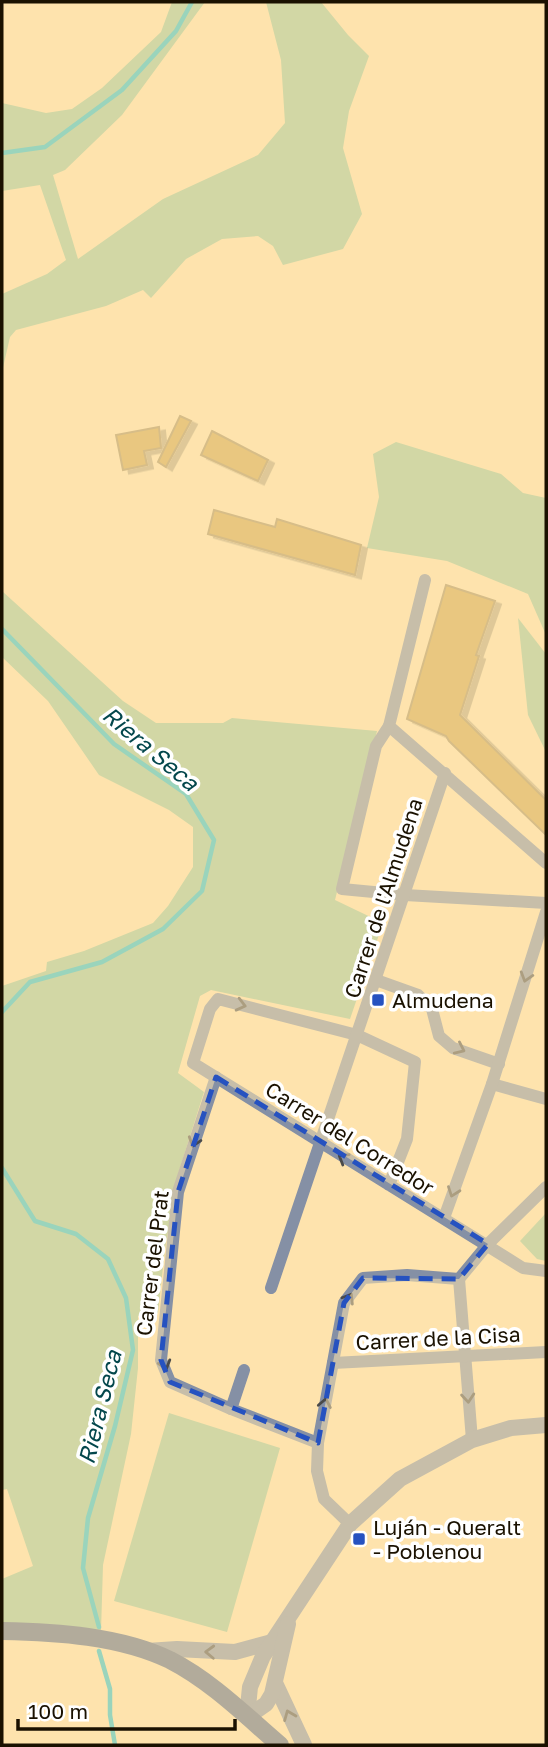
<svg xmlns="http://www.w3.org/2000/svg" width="548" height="1747" viewBox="0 0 548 1747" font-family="'Golos Text',sans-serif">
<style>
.green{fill:#9dc79c}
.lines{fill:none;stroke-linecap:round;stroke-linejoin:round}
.stream{stroke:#22c1ce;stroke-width:4.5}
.building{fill:#d0a548;stroke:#a88f5c;stroke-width:2;filter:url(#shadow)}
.minor{stroke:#8590a5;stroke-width:12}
.tertiary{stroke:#8590a5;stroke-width:16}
.secondary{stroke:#586785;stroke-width:18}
.oneway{stroke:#4a4a4a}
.marked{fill:none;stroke:#2652c0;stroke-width:5;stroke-dasharray:14 9;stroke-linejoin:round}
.poi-dot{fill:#2652c0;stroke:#fff;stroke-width:2.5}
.labels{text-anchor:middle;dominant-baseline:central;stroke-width:7;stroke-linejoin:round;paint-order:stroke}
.street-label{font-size:21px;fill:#1a1100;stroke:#fff}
.poi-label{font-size:21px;fill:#1a1100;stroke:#fff;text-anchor:start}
.water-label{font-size:23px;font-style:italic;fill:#03474c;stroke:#fff}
</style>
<defs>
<filter id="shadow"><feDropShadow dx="6" dy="3.5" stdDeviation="0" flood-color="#0004"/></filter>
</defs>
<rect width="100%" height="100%" fill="#fee3ad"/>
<g class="green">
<path d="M172 2H205L122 115 65 170 53 175 78 259 163 199 258 155 285 123 281 60 266 2H321L348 35 369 56 349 111 343 148 362 214 343 249 283 265 273 246 258 236 222 239 186 259 151 298 143 290 106 306 16 330 10 337 2 372V294L47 274 66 260 40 185 2 191V103L46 113 72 109 102 88 161 32Z"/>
<path d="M396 442 501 474 523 493 546 498V635L528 594 447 561 367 548 379 497 373 454Z"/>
<path d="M2 591 123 701 156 723H223L232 718 377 731 335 900 383 923 350 1019 211 990 200 996 178 1073 204 1092 178 1174 165 1249 158 1313 138 1316V1368L131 1434 103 1565 101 1631 63 1626 2 1623V1579L33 1566 7 1489 2 1490V986L46 971 47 962 84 951 153 923 168 906 193 867V827L169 810 99 775 48 701 2 657Z"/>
<path d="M518 618 546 654V752L528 715Z"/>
<path d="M546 1213V1261L537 1259 520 1241Z"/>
<path d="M169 1413 280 1448 227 1632 114 1601Z"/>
</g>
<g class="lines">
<g class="stream">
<path d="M2 153 45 147 122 90 176 31 192 2"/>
<path d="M2 629 114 744 186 794 214 840 202 891 163 929 102 962 30 982 2 1012"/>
<path d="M2 1168 35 1221 76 1234 108 1259 126 1298 133 1350 115 1426 88 1518 83 1568 99 1627"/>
<path d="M99 1651 110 1689V1715L115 1745"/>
</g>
</g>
<g class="building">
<path d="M180 416 191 421 166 467 158 462Z"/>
<path d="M159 427 161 448 144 451 147 465 123 470 116 435Z"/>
<path d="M212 431 268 460 258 481 201 455Z"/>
<path d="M214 510 275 527 277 519 361 545 355 575 208 534Z"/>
<path d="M446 585 495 601 476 655 479 656 460 715 546 800V835L449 741 446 736 407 719Z"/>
</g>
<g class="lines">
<g class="minor">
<path d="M425 580 389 726 546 863"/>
<path d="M389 726 376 746 342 889 405 895 546 903"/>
<path d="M376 980 418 995 432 1009 439 1036 453 1048 499 1064"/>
<path d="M216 1077 178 1192 161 1360 170 1382 231 1409 318 1443"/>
<path d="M492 1084 546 1099"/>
<path d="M389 1185 407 1139 415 1062 357 1035 218 999 210 1009 193 1063 523 1268 546 1271"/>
<path d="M444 1218 492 1084 546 912"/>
<path d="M459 1279 472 1440"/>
<path d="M459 1279 488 1244 546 1187"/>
<path d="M271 1288 445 773"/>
<path d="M333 1363 546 1352"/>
<path d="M231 1409 244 1370"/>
<path d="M350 1524 324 1499 317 1471 318 1443 344 1303 363 1278 407 1275 459 1279"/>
</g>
<g class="tertiary">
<path d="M147 1651 177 1649 235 1652 272 1642"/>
<path d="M275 1683 304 1745"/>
<path d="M247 1717 250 1687 263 1656 350 1524 400 1479 472 1440 511 1428 546 1425"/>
<path d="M247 1717 266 1704 272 1694 288 1624"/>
</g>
<path class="secondary" d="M2 1631C57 1632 120 1636 170 1660 211 1681 245 1715 280 1745"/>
</g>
<defs><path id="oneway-chevron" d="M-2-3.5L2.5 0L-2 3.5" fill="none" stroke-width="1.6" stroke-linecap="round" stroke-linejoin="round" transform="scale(1.75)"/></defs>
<g class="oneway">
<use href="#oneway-chevron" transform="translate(526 977) rotate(107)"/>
<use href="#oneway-chevron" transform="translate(241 1005) rotate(14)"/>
<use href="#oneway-chevron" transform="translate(460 1049) rotate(25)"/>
<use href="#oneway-chevron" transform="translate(194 1142) rotate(108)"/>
<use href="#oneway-chevron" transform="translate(343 1158) rotate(-149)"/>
<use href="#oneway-chevron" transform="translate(453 1192) rotate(110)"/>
<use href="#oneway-chevron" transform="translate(349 1298) rotate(-58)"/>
<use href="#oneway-chevron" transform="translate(165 1365) rotate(73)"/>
<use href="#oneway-chevron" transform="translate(468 1398) rotate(85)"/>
<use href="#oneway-chevron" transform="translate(325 1403) rotate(-79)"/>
<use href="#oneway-chevron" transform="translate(210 1652) rotate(-178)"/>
<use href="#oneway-chevron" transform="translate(289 1715) rotate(-112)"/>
</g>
<path d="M0 0H548V1747H0ZM216 1077 488 1244 459 1279 363 1278 344 1303 318 1443 170 1382 161 1360 178 1192Z" fill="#fee3ad" fill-opacity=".55" fill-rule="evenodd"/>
<path class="marked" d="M216 1077 488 1244 459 1279 363 1278 344 1303 318 1443 170 1382 161 1360 178 1192Z"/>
<g class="poi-dot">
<rect x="371" y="993" width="14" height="14" rx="3.5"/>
<rect x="352" y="1532" width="14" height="14" rx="3.5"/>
</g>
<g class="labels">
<g class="street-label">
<text transform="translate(383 898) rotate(-72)">Carrer de l'Almudena</text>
<text transform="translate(350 1138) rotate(32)">Carrer del Corredor</text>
<text transform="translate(152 1263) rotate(-83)">Carrer del Prat</text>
<text transform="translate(438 1338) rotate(-3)">Carrer de la Cisa</text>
</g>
<g class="poi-label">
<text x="392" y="1000">Almudena</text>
<text x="373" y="1527">Luján - Queralt<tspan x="373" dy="24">- Poblenou</tspan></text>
</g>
<g class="water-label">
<text transform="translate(151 748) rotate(40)">Riera Seca</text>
<text transform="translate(99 1407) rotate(-76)">Riera Seca</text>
</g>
</g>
<rect width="548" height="1747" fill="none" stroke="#1a1100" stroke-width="7"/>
<path d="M18 1719v10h217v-10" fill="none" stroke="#1a1100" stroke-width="3.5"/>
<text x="28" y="1719" font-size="21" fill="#1a1100" stroke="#ffffff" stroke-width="5" paint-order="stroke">100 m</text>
</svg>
